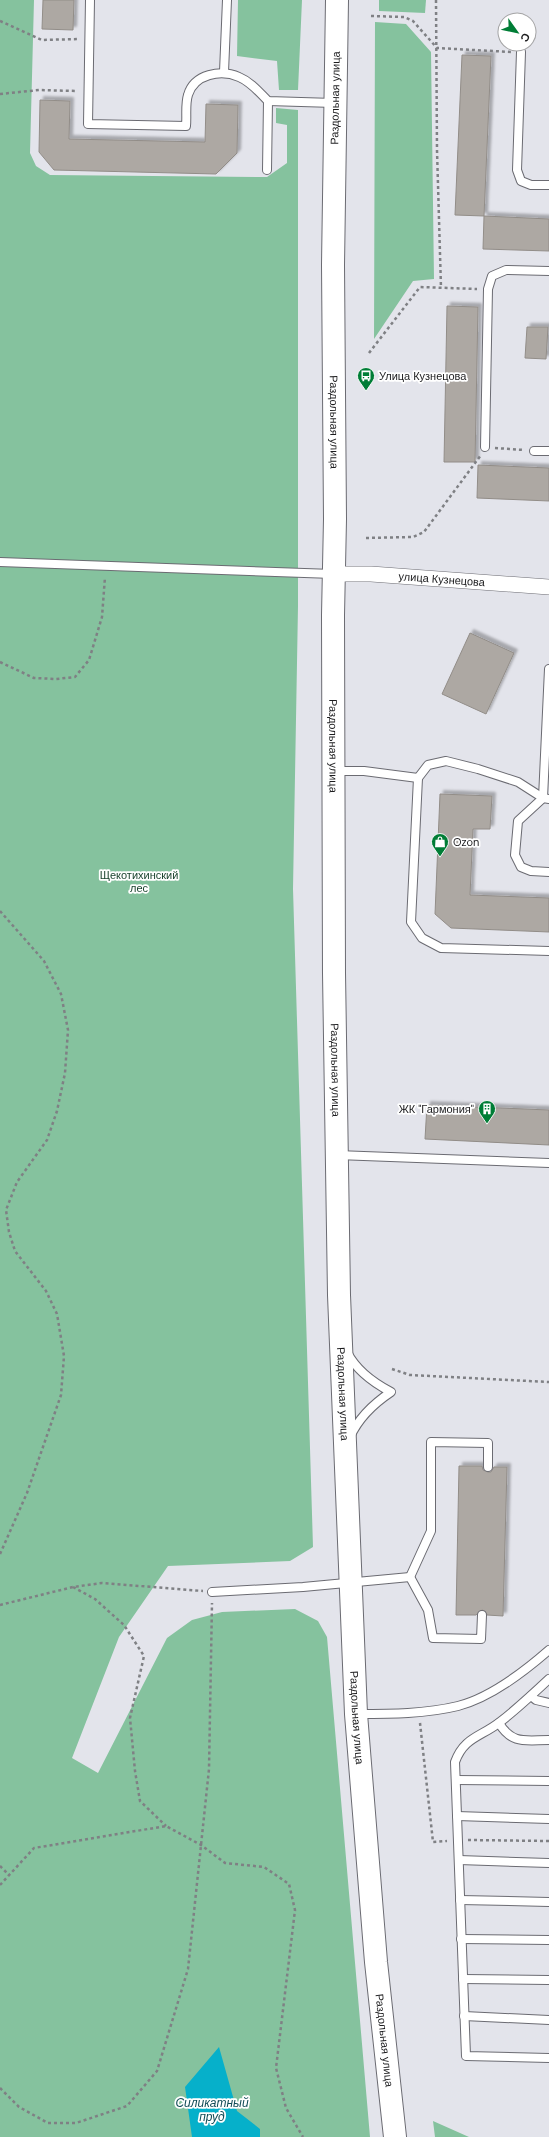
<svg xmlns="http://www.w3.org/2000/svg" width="549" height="2137" viewBox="0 0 549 2137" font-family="'DM Sans',sans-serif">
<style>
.green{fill:#85c29e}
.water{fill:#06b0ca}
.building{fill:#ada8a3;stroke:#928d88;filter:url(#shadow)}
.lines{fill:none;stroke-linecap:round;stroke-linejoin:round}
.service-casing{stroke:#6b6b72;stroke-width:10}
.minor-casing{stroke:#6b6b72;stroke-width:16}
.secondary-casing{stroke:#6b6b72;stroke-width:24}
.path{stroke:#7f8084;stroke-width:2.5;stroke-dasharray:3 3;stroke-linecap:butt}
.service{stroke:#fff;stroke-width:8}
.minor{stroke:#fff;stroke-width:15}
.secondary{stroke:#fff;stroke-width:22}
.labels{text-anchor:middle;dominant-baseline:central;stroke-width:3.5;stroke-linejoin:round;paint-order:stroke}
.street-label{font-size:11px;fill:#1c1c1e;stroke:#fff}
.poi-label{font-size:11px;fill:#1c1c1e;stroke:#fff;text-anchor:start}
.park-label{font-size:11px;fill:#153f29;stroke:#fff}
.water-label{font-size:12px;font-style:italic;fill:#114c57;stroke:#fff}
</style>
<defs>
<filter id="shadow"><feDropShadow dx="3.5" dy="-3.5" stdDeviation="1" flood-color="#0004"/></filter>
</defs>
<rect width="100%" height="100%" fill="#e3e4eb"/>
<g class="green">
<path d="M0 0H34L30 153 36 166 50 175 267 177 287 163V125L276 123V108L298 110V606L293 889 313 1547 290 1561 168 1566 119 1637 72 1758 98 1773 167 1638 192 1620 222 1612 295 1609 318 1621 327 1637 370 2137H0Z"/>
<path d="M238 0H302L298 90H279L277 61 237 56Z"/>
<path d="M379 0H426L425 13 379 11Z"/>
<path d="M375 22 406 24 431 52 434 279 413 281 374 339Z"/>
<path d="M433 2121 469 2137H435Z"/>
</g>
<path class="water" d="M219 2047 237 2111 260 2129V2137H192L185 2087Z"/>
<g class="building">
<path d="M43 0H74L73 30 42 29Z"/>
<path d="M462 55 491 56 484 216 455 215Z"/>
<path d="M40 100 70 101 69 139 205 142 206 104 238 105 237 153 216 174 54 170 39 152Z"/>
<path d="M484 216 549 219V251L483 249Z"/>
<path d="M447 306 478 307 475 462H444Z"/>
<path d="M527 327H548L546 359 525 358Z"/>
<path d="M478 465 549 468V501L477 498Z"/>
<path d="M470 633 514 653 486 714 442 694Z"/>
<path d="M440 794 492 796 490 829H473L470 895 549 898V932L451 928 435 914Z"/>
<path d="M427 1105 549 1110V1145L425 1139Z"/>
<path d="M459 1466H482L483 1470 488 1472H491L494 1467H507L503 1616 487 1615 485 1611 482 1610 476 1615H456Z"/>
</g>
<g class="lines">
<defs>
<g id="service">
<path d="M90 0 88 124 186 126C187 117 185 104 188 95 194 74 221 69 239 77 251 82 259 92 268 101L334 103"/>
<path d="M521 52 517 170 521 181 531 185H549"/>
<path d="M224 72 227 0"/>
<path d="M267 170 268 101"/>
<path d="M485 447 488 289 492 276 506 270 549 271"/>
<path d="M534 451H549"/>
<path d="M0 562 333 574"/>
<path d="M549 669 543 798 518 821 515 855 521 867 531 871 549 872"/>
<path d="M335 771H364L418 778"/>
<path d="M549 799 543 798 518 782 478 769 446 761 428 765 418 778 411 922 422 938 441 948 549 951"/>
<path d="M337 1155 549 1163"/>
<path d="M347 1352C356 1370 372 1382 391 1392 373 1404 359 1417 350 1437"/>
<path d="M410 1577 431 1531V1442L488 1443V1467"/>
<path d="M410 1577 428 1610 433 1638 481 1639 482 1615"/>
<path d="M212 1592 303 1587 410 1577"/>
<path d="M549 1679C533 1694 517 1709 500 1722 481 1737 464 1737 455 1762L466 2056 549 2058"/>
<path d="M531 1696 536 1700 549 1703"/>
<path d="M357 1714C391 1714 425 1714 458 1706 489 1698 525 1671 549 1650"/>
<path d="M499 1723C512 1745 526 1740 549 1740"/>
<path d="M456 1780 549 1781"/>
<path d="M457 1816 549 1819"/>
<path d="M459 1860 549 1863"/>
<path d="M460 1900 549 1902"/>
<path d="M461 1939 549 1940"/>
<path d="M463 1979 549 1980"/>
<path d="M464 2016 549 2020"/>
</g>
<g id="minor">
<path id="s1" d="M335 574H371L549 587"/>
</g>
<g id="secondary">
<path id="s2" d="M337 0 333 265 335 519 333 615 334 973 339 1295 356 1714 376 1962 395 2137"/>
</g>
</defs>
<use href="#service" class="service-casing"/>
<use href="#minor" class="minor-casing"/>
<use href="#secondary" class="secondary-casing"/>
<g class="path">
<path d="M436 0 437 150 441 288"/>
<path d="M371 16 404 17 413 21 437 48 511 52"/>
<path d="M0 21 42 40 79 39"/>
<path d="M0 94 39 90 77 91"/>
<path d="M369 353 420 287 477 289"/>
<path d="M495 448 524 450"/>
<path d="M366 538 413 537 424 532 481 455"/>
<path d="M0 662 34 678 56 679 75 677 89 660 102 617 105 577"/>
<path d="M0 911 44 961 61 994 68 1030 65 1073 57 1111 47 1140 17 1182 6 1210 9 1232 15 1251 46 1291 57 1314 64 1356 61 1395 27 1493 0 1554"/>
<path d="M392 1369 410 1375 549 1382"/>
<path d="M73 1587 95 1599 124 1625 144 1656 130 1718 135 1771 140 1801 166 1826"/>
<path d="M0 1605 73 1587 102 1583 203 1591"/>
<path d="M420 1723 433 1842 447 1841"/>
<path d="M468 1840 549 1841"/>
<path d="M0 1866 9 1875"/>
<path d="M0 1885 34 1848 166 1826 201 1845 225 1863 264 1867 289 1884 295 1910 276 2068 286 2108 303 2137"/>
<path d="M0 2088 19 2107 48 2123H76L127 2106 157 2071 188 1969 209 1769 212 1603"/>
</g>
<use href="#service" class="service"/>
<use href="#minor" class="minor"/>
<use href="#secondary" class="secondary"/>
</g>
<defs>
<symbol id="bus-pin" viewBox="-11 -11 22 30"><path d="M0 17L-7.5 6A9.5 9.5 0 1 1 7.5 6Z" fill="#007d36" stroke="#fff"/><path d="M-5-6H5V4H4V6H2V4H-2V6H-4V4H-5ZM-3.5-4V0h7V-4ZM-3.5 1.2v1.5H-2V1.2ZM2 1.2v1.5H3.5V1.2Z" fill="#fff"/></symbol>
<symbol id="shop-pin" viewBox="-11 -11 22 30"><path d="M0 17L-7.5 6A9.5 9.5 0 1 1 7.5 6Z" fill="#007d36" stroke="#fff"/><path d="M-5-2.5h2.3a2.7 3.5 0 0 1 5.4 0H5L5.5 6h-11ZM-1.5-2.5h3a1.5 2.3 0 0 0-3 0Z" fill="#fff"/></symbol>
<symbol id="building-pin" viewBox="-11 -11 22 30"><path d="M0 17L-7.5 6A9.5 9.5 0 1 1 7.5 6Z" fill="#007d36" stroke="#fff"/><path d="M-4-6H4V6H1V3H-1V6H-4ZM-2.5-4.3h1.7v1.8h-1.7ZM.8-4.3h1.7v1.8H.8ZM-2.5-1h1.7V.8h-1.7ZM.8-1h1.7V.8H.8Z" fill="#fff"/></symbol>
</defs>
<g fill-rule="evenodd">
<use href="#bus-pin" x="356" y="366" width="20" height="27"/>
<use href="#shop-pin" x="430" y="832" width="20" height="27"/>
<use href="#building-pin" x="477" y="1099" width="20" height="27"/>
</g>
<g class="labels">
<g class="street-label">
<text transform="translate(335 98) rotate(-89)">Раздольная улица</text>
<text stroke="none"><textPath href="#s2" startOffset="422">Раздольная улица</textPath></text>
<text stroke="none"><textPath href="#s1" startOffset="107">улица Кузнецова</textPath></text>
<text stroke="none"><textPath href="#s2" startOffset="746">Раздольная улица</textPath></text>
<text stroke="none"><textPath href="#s2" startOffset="1070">Раздольная улица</textPath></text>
<text stroke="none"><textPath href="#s2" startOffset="1394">Раздольная улица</textPath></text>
<text stroke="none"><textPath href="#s2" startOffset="1718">Раздольная улица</textPath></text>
<text stroke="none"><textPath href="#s2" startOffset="2042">Раздольная улица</textPath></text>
</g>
<g class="poi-label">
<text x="379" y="376">Улица Кузнецова</text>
<text x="453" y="842">Ozon</text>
<text x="474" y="1109" text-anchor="end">ЖК "Гармония"</text>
</g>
<g class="park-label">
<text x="139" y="875">Щекотихинский<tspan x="139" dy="13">лес</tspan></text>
</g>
<g class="water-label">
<text x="212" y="2103">Силикатный<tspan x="212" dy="14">пруд</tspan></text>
</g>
</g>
<g transform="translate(517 32) rotate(123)"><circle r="19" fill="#ffffff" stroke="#a4a4a5"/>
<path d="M0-3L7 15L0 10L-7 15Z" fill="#007d36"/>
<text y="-6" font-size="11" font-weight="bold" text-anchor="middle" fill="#1c1c1e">С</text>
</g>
</svg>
